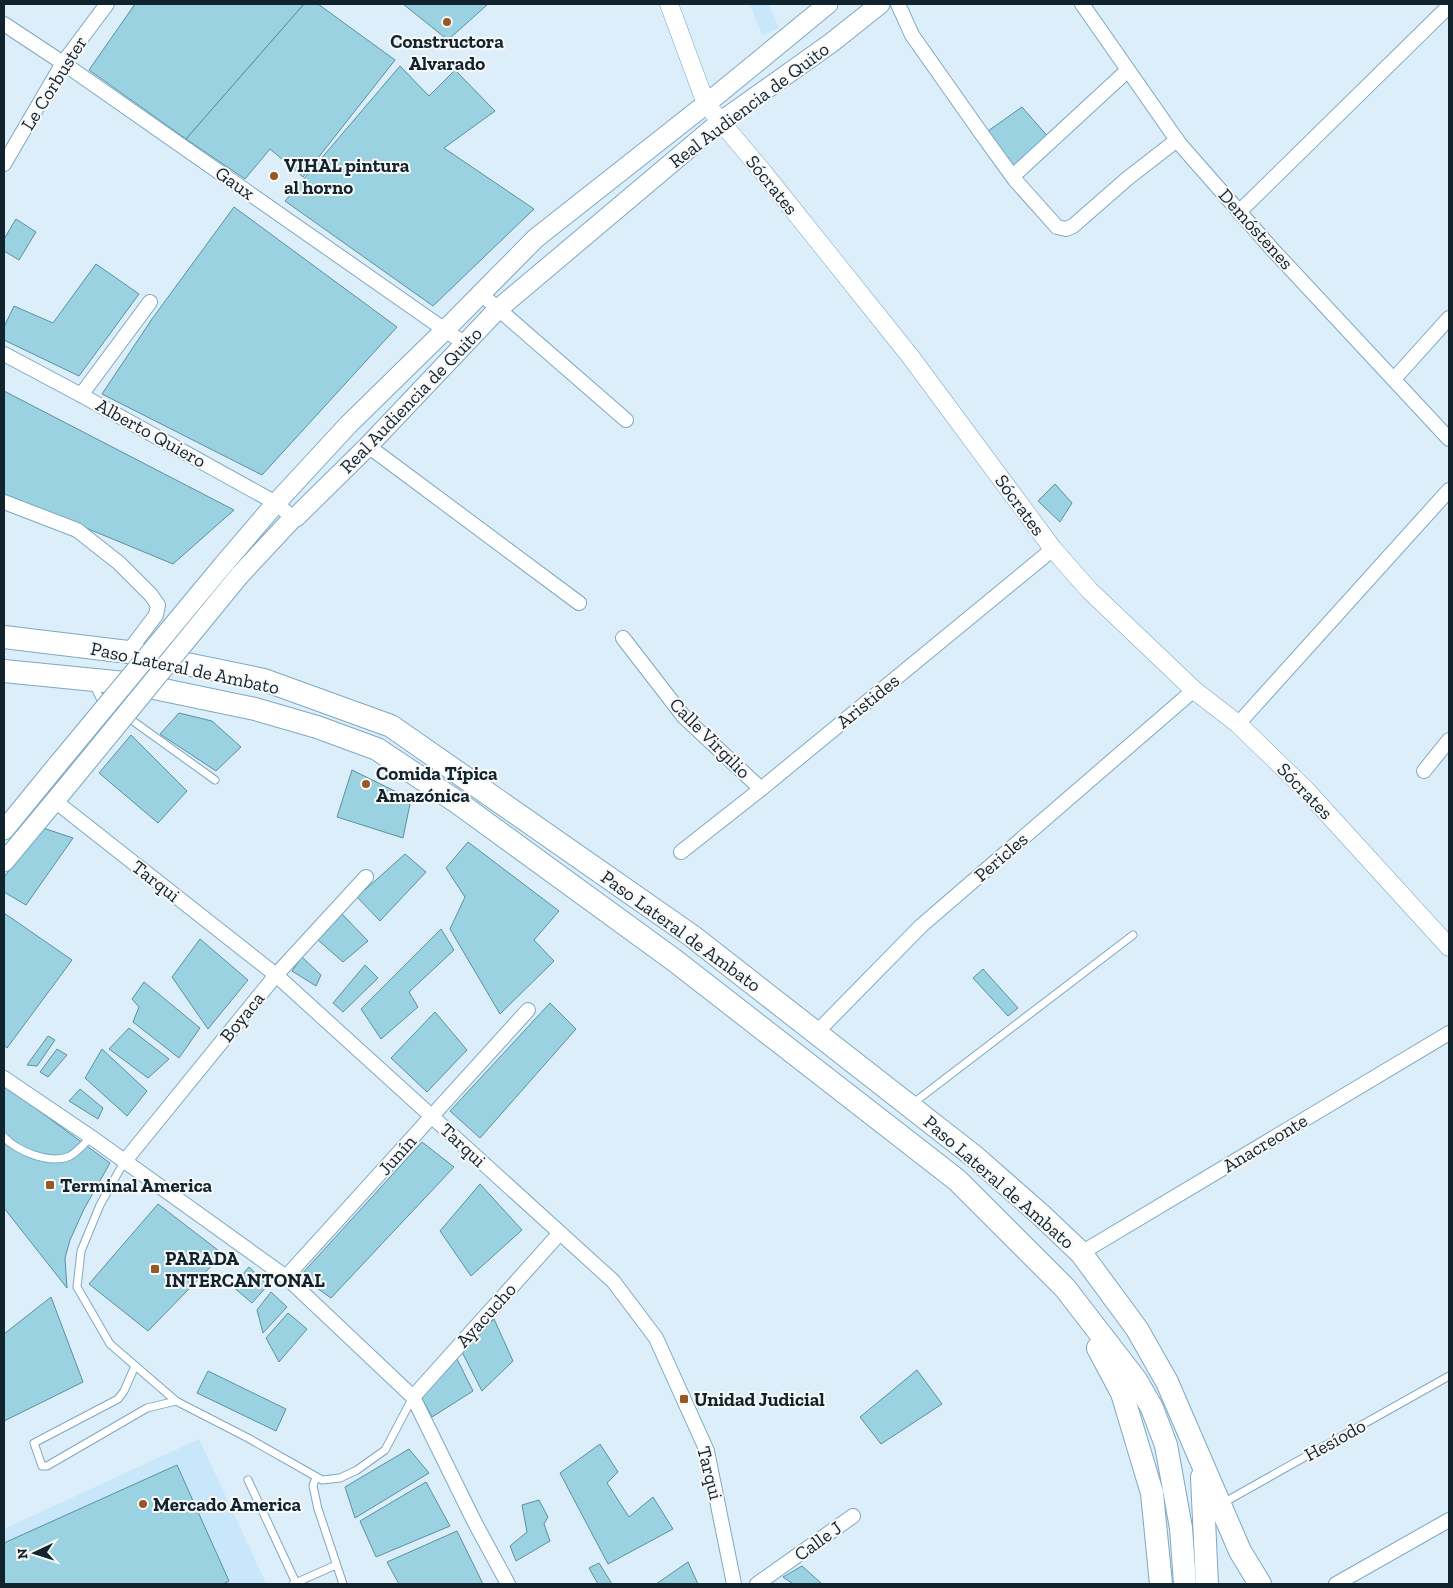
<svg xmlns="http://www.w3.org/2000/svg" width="1453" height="1588" viewBox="0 0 1453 1588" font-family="'Zilla Slab',serif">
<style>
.built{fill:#c8e7fb}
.building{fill:#9ad2e2;stroke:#5a919f}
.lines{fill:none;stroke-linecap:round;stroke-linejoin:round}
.service-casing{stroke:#7da8c3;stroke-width:9}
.minor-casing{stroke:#7da8c3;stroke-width:16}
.tertiary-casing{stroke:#7da8c3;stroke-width:19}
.secondary-casing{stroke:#7da8c3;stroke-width:21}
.trunk-casing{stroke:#7da8c3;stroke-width:24}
.service{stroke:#fff;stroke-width:7}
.minor{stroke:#fff;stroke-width:14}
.tertiary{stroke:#fff;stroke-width:18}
.secondary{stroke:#fff;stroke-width:19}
.trunk{stroke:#fff;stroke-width:22}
.secondary-bridge-casing{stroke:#7da8c3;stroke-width:21;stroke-linecap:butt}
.secondary-bridge{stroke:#fff;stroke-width:19}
.poi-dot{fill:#985822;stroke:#f8f8f8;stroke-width:2}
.labels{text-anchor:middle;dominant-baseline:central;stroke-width:4;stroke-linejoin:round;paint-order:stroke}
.poi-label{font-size:19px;font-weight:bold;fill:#11232d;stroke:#f8f8f8;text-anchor:start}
.street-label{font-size:19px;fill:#11232d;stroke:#f8f8f8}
</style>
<rect width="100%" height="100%" fill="#dceef9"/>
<g class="built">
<path d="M750 4H768L779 28 762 35Z"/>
<path d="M199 1439 266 1583 4 1584V1529Z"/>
</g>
<g class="building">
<path d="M135 4H304L186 139 89 70Z"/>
<path d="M304 4H318L395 60 303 177 270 149 245 179 186 139Z"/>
<path d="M403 4H488L448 40Z"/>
<path d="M400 66 429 96 455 70 495 111 444 148 534 209 433 306 285 201Z"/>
<path d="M1022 107 1050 139 1012 167 988 131Z"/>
<path d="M234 207 397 327 262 475 102 394 152 319Z"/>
<path d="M16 219 36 232 19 260 4 251V239Z"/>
<path d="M96 264 139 294 79 376 4 340V327L14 306 53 323Z"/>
<path d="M4 391 234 510 173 564 4 494Z"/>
<path d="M1055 484 1072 503 1060 522 1038 501Z"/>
<path d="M179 713 212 721 241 747 216 771 160 734Z"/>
<path d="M131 735 187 791 158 823 99 773Z"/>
<path d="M352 770 411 799 403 838 337 817Z"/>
<path d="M43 828 73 838 26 905 4 892V877Z"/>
<path d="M468 842 559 911 534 940 554 961 500 1014 450 929 465 897 446 868Z"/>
<path d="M405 854 426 872 380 921 357 897Z"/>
<path d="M4 913 72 960 7 1048 4 1045Z"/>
<path d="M342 914 368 941 343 962 318 940Z"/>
<path d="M441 929 454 950 409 992 418 1007 381 1039 361 1009Z"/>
<path d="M200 939 248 980 208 1029 172 977Z"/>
<path d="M302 957 321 975 316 986 292 971Z"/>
<path d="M365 965 378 978 343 1012 333 1003Z"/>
<path d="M983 969 1018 1008 1008 1016 973 978Z"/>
<path d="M144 982 200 1028 179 1058 133 1022 139 1007 132 999Z"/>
<path d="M550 1003 576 1029 480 1138 450 1111Z"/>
<path d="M435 1012 467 1050 427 1092 391 1058Z"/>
<path d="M129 1028 169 1059 148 1078 109 1049Z"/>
<path d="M48 1036 55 1040 37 1066 27 1065Z"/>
<path d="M57 1049 67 1055 48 1077 40 1072Z"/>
<path d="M102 1049 147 1091 127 1116 85 1078Z"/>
<path d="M4 1085 110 1163 84 1209 70 1240 65 1258 67 1288 4 1208Z"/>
<path d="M80 1089 103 1108 98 1119 69 1101Z"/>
<path d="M422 1142 454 1167 331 1298 300 1276Z"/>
<path d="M480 1184 522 1230 471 1276 440 1231Z"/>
<path d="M158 1204 223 1254 148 1331 89 1284Z"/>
<path d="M249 1267 268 1285 252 1303 232 1286Z"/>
<path d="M271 1292 287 1307 263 1333 257 1310Z"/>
<path d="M51 1297 83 1382 4 1421V1334Z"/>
<path d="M288 1313 307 1329 279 1362 266 1338Z"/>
<path d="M494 1319 513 1361 482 1391 462 1352Z"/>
<path d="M455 1355 473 1391 432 1417 420 1395Z"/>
<path d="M917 1370 942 1404 881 1444 860 1417Z"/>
<path d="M208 1371 286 1409 276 1431 197 1393Z"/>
<path d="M600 1444 618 1472 607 1483 629 1517 653 1497 673 1529 608 1564 560 1473Z"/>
<path d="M409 1449 429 1473 355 1518 345 1487Z"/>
<path d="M177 1465 229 1581 223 1584H4V1543Z"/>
<path d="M426 1482 450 1526 376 1557 360 1521Z"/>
<path d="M539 1500 548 1517 544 1524 550 1541 516 1561 510 1546 527 1532 522 1505Z"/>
<path d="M457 1531 483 1584H399L387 1562Z"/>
<path d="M688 1562 698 1584H656Z"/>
<path d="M599 1563 612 1584H598L589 1568Z"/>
<path d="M802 1566 822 1584H793L783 1577Z"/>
</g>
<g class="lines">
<defs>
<g id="service">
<path d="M93 684 100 698 107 703"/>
<path d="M126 716 215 780"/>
<path d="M912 1104 1133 935"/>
<path d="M4 1137C17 1151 50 1165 70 1156 77 1152 85 1143 91 1137"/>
<path d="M124 1162 100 1205 81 1251 77 1287 110 1344 176 1401 248 1438 322 1480 340 1478 357 1470 385 1450 413 1397"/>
<path d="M135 1366 124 1391 118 1399 34 1443 42 1466H47L147 1408 176 1401"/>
<path d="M316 1477 313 1486 318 1509 343 1584"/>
<path d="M248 1480 296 1583"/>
<path d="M1223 1503 1449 1376"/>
<path d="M293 1584 336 1565"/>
</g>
<g id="minor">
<path d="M898 4 912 35 981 133 1015 180 1057 227 1066 229 1073 226 1128 178 1177 140"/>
<path d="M1082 4 1179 143 1272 249 1449 439"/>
<path d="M4 24 63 63 465 344"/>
<path d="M4 164 63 63 107 4"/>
<path d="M1013 176 1128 70"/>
<path d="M1239 212 1449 6"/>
<path d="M481 294 626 420"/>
<path d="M4 354 81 395 276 503 293 518"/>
<path d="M1394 379 1449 318"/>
<path d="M81 395 150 302"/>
<path d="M368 446 579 603"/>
<path d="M4 502 77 530 119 563 151 595 158 605 156 615 128 652"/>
<path d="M623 638 684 717 761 789"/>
<path d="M1238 724 1449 490"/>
<path d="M1424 771 1449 740"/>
<path d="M55 801 276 975 613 1281 656 1338 707 1451 734 1584"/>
<path d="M681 852 761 789 1053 549"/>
<path d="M816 1033 921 926 1194 690"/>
<path d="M4 1078 91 1137 286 1277 413 1397 475 1523 508 1584"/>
<path d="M124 1162 276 975 366 877"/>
<path d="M1081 1253 1449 1033"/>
<path d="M286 1277 528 1010"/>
<path d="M413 1397 559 1234"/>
<path d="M757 1584 853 1516"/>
<path d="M1336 1584 1449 1520"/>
</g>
<path id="tertiary" d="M669 4 706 104 763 172 910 356 1053 549 1089 590 1194 690 1238 724 1306 790 1449 947"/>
<g id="secondary">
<path d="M223 565 276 503 348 425 446 329 536 238 706 104 828 4"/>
<path d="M239 576 293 518 296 517 368 446 497 310 720 122 831 43 880 4"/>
<path d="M4 830 58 764"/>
<path d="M4 862 73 779"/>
</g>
<g id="trunk">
<path d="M4 637 128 652 264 680 391 726 692 936 975 1157 1041 1215 1081 1253 1137 1329 1167 1382 1240 1551 1260 1584"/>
<path d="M4 671 135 684 255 709 317 727 377 749 457 802 674 960 957 1180 1065 1288 1136 1380 1152 1408 1166 1445 1181 1528 1185 1584"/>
<path d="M1098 1348 1122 1393 1152 1493 1161 1584"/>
<path d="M1202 1477 1207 1584"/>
</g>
</defs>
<use href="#service" class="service-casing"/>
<use href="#minor" class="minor-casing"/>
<use href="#tertiary" class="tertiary-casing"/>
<use href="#secondary" class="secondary-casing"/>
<use href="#trunk" class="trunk-casing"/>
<use href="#service" class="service"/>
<use href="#minor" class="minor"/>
<use href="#tertiary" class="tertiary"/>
<use href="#secondary" class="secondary"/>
<use href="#trunk" class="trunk"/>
<defs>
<g id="secondary-bridge">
<path d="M58 764 223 565"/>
<path d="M73 779 239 576"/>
</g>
</defs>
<use href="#secondary-bridge" class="secondary-bridge-casing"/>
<use href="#secondary-bridge" class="secondary-bridge"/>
</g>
<g class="poi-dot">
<circle cx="447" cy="22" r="5"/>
<circle cx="274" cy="176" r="5"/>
<circle cx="366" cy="784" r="5"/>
<rect x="45" y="1180" width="10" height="10" rx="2.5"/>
<rect x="150" y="1264" width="10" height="10" rx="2.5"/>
<rect x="679" y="1394" width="10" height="10" rx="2.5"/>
<circle cx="143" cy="1504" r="5"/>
</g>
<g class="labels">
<g class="poi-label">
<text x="447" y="41" text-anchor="middle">Constructora<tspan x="447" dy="22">Alvarado</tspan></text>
<text x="284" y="165">VIHAL pintura<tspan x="284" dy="22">al horno</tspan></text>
<text x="376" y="773">Comida Típica<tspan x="376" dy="22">Amazónica</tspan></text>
<text x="60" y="1185">Terminal America</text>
<text x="165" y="1258">PARADA<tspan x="165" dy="22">INTERCANTONAL</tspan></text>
<text x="694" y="1399">Unidad Judicial</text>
<text x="153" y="1504">Mercado America</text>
</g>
<g class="street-label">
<text transform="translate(54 83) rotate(-58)">Le Corbuster</text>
<text transform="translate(749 105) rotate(-37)">Real Audiencia de Quito</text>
<text transform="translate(235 183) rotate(35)">Gaux</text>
<text transform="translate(772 185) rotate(51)">Sócrates</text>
<text transform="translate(1256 229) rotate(48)">Demóstenes</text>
<text transform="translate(411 400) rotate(-46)">Real Audiencia de Quito</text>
<text transform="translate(151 433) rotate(29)">Alberto Quiero</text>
<text transform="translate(1020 505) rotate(54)">Sócrates</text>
<text transform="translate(185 668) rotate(12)">Paso Lateral de Ambato</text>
<text transform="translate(868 701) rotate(-39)">Aristides</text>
<text transform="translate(710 738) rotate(45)">Calle Virgilio</text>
<text transform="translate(1305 791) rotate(46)">Sócrates</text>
<text transform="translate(1001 857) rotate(-41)">Pericles</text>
<text transform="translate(156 881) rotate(38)">Tarqui</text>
<text transform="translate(681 931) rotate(36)">Paso Lateral de Ambato</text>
<text transform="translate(242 1017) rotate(-51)">Boyaca</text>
<text transform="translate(1265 1143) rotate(-31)">Anacreonte</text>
<text transform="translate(463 1145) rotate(43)">Tarqui</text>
<text transform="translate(397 1155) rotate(-48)">Junín</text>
<text transform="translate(999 1182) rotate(41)">Paso Lateral de Ambato</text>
<text transform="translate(486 1315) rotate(-48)">Ayacucho</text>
<text transform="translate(1335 1440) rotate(-29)">Hesíodo</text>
<text transform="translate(710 1473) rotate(76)">Tarqui</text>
<text transform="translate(818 1541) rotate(-36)">Calle J</text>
</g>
</g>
<rect width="1453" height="1588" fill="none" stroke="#11232d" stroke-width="10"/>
<g transform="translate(35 1553) rotate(266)" stroke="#f8f8f8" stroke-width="4" paint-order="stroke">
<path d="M0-4L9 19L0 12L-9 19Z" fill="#11232d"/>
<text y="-8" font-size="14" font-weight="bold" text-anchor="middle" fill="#11232d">N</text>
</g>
</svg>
